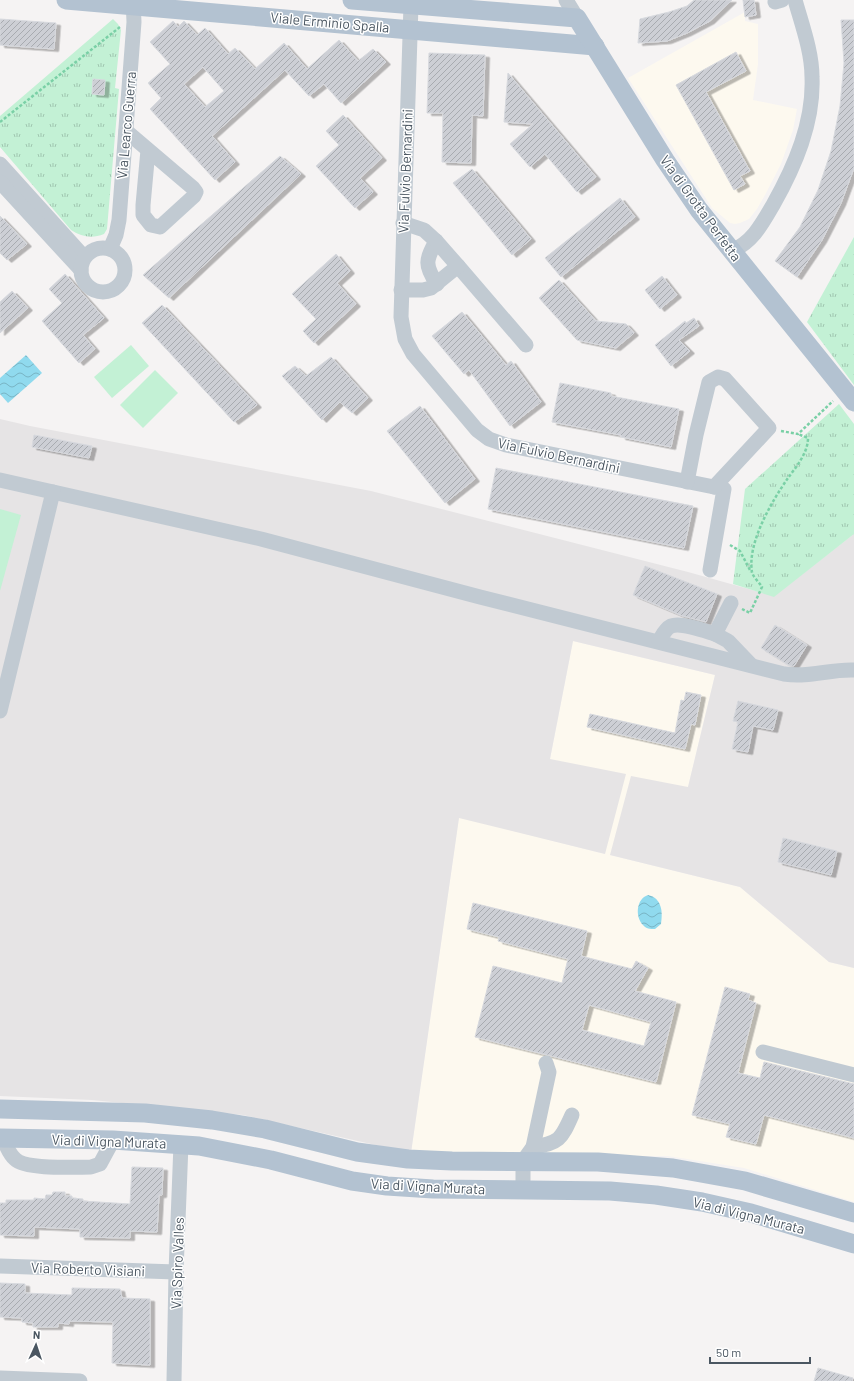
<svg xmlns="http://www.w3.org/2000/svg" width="854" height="1381" viewBox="0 0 854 1381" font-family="Barlow,sans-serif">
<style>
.commercial{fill:#fdf9ef}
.education{fill:#e6e4e5}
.grass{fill:#c3f1d5}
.park{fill:url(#park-tufts)}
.water{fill:url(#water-waves)}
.building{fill:url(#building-hatch);stroke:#d7d9de;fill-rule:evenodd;filter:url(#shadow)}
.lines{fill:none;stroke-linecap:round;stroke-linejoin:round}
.path{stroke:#7ad0a6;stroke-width:2.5;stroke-dasharray:3 2;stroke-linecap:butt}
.minor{stroke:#c1cad2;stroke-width:15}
.major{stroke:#b3c2d1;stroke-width:19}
.labels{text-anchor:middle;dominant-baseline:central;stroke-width:3;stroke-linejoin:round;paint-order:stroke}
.street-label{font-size:14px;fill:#4a5661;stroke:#fff}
</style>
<defs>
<pattern id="park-tufts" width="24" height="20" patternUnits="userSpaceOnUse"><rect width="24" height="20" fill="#c3f1d5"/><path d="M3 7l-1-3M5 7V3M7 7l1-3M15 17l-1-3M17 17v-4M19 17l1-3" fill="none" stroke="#a0c6b0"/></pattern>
<pattern id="water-waves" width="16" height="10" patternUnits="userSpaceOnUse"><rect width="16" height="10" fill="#90daee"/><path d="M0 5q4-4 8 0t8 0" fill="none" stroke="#78b4c4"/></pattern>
<pattern id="building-hatch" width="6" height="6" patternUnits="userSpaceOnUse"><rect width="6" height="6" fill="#cdcfd5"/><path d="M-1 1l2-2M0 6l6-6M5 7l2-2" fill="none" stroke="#a8abb0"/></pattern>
<filter id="shadow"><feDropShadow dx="4.5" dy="2.5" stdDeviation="0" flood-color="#0004"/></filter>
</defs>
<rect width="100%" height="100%" fill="#f5f3f3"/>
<g class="commercial">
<path d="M745 12V21L758 24V64L753 100 797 109 793 130 781 164 765 195 757 209 749 219 740 223 735 224 730 223 712 208 628 78Z"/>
<path d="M573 641 715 675 688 787 610 855 740 887 829 962 854 968V1202L744 1168 668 1156H577L411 1153 459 817 605 854 550 759Z"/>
</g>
<path class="education" d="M0 419 30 426 371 491 688 572 774 596 854 534V968L829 962 740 887 610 855 631 776 688 787 715 675 573 641 550 759 626 774 605 854 459 818 411 1153 243 1115 92 1100 0 1096Z"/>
<g class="grass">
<path d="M131 345 149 366 112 398 94 377Z"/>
<path d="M155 370 178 393 143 428 120 405Z"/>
<path d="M0 509 21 515 0 591Z"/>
</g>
<g class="park">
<path d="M113 19 118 24 121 30 115 88 119 89 107 229 104 234C92 239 82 237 71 230L0 147V116Z"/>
<path d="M854 237V385L807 322Z"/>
<path d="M839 404 854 424V534L774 597 733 584 745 489Z"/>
</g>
<g class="water">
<path d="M26 355 42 373 8 403 0 394V378Z"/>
<path d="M648 895C662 898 663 912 661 924L655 929C650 929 646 929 643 925 635 917 636 899 648 895Z"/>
</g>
<g class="building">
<path d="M694 0H732L710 21 687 33 667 41 638 43 640 19 669 12 687 6Z"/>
<path d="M743 0H754L756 15 745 17Z"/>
<path d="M0 19 56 23 54 49 0 45Z"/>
<path d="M841 20H854V168L841 203 822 240 797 277 775 261 800 227 818 190 831 151 840 106 844 63Z"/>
<path d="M173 21 178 27 184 21 197 35 205 28 228 54 235 48 255 69 284 43 307 69 339 40 358 61 373 49 386 62 341 103 324 84 309 96 285 70 212 136 235 162 215 180 150 109 161 98 148 83 170 64 150 42ZM203 67 224 91 205 107 184 84Z"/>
<path d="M736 52 746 71 706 92 750 171 740 176 745 184 734 190 676 85Z"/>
<path d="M429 53 485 55 483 116 472 115 471 163 442 162 443 113H427Z"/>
<path d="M508 73 596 177 577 192 545 154 530 167 510 144 533 124 504 122Z"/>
<path d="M93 79 105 80 104 95 92 94Z"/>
<path d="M343 115 382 158 360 178 373 192 355 208 316 166 339 145 326 131Z"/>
<path d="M280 156 301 174 169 298 143 275Z"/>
<path d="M472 169 531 239 512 255 453 183Z"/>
<path d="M620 198 635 217 561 277 545 258Z"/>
<path d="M0 216 27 244 7 260 0 253Z"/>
<path d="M336 254 350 271 337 283 356 304 314 343 303 331 316 319 292 294Z"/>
<path d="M65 274 104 318 83 335 95 349 79 363 42 321 62 303 49 289Z"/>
<path d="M662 276 677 295 660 309 645 290Z"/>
<path d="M559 280 596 321 626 324 634 333 616 348 577 340 539 298Z"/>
<path d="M12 291 28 308 0 333V302Z"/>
<path d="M162 305 257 405 234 422 142 323Z"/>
<path d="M462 312 506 365 511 361 541 402 510 426 469 370 464 374 432 336Z"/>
<path d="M694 318 699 326 679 340 690 351 671 366 655 345 685 321 686 323Z"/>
<path d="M331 357 368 398 352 413 340 402 322 420 282 376 295 366 306 376Z"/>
<path d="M560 383 611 393V396L679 409 671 447 621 437V435L552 422Z"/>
<path d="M420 406 475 479 445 503 387 431Z"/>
<path d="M34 435 92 446 89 458 32 447Z"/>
<path d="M496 468 693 506 684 548 488 509Z"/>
<path d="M645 566 717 594 706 622 683 616 633 595Z"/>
<path d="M775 625 807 645 794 666H790L761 648Z"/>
<path d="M686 692 701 695 695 725 691 724 685 749 587 727 590 714 675 733 681 700 684 701Z"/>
<path d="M738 701 778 710 773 730 753 726 748 752 732 749 738 722 733 721Z"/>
<path d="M783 838 837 851 831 875 778 862Z"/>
<path d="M473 903 587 931 581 956 632 969 636 961 648 968 635 991 676 1002 656 1082 475 1037 493 966 562 983 568 959 498 941 499 937 467 929ZM589 1005 651 1022 644 1046 582 1030Z"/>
<path d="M725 987 750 994 748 1000 756 1003 738 1073 760 1078 764 1062 854 1084V1138L764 1115 756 1144 726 1137 730 1124 692 1115Z"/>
<path d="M132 1167 163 1168 162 1195H159L157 1232 130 1231V1238L80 1237V1229L34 1227V1236L0 1235V1203H6V1200H34V1198L45 1199 46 1195H52L53 1192H65V1196H72V1198L83 1199V1201L130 1204Z"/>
<path d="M0 1283 25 1284V1293L72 1295V1288L120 1289 122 1298 150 1299V1365L112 1363 113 1322 69 1321V1324L58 1323V1327H33V1323L22 1322V1318L0 1317Z"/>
<path d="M818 1368 853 1378 852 1381H814Z"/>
</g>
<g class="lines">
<g class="path">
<path d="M0 122 120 27"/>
<path d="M781 431 798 434 833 401"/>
<path d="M730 545 740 551 751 572"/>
<path d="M742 609 750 613 762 587C759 582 753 577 752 572 747 543 772 501 788 478 796 467 808 453 808 438L798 434"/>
</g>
<g class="minor">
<path d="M566 0 577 18"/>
<path d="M775 2 782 0"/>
<path d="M411 5 401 317 405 339 413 354 477 430 489 439 506 445 724 489 710 570"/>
<path d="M126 131 193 188 196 192 194 196 160 227 151 225 143 215V205L148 150"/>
<path d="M0 164 84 257"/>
<path d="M0 182 81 270"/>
<path d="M436 241C426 260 424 265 437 284"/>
<circle cx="103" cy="270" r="22"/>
<path d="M110 249 116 235 119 220 134 22 133 0"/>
<path d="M731 251C752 243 762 224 773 205 795 166 814 122 812 77 812 52 802 25 795 0"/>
<path d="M458 266 526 345"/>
<path d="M401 290H423L431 288 458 266 436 241 424 230 403 223"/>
<path d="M0 480 261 539 480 597 784 674C810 678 829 669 854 670"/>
<path d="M687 482 696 435 709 382 718 377 725 379 769 428 714 487"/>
<path d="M715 634 728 641 751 665"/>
<path d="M659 641C662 636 665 629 671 626 681 622 705 631 715 634L731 603"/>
<path d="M0 711 53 492"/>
<path d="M763 1052 854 1075"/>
<path d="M3 1138C6 1145 9 1154 15 1159 26 1170 75 1167 91 1167L100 1164 113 1140"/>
<path d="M533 1147C559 1143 561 1140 572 1115"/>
<path d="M523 1190V1161L533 1147 549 1072 546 1063"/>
<path d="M0 1266 176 1272"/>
<path d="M0 1378 80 1381"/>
<path d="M174 1381 176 1272 181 1144"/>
</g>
<g class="major">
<path d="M66 0 595 46"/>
<path d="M352 0 577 18 665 160 699 210 854 402"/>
<path d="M0 1109 145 1113 212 1120 265 1129 357 1152 408 1159 452 1161 598 1162 673 1168 745 1181 854 1213"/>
<path d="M0 1138 113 1140 199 1146 271 1160 352 1181 387 1186 433 1189 610 1191 656 1195 702 1202 751 1213 854 1244"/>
</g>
</g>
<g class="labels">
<g class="street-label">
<text transform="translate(330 22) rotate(5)">Viale Erminio Spalla</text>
<text transform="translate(126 125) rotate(-85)">Via Learco Guerra</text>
<text transform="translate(405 171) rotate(-88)">Via Fulvio Bernardini</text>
<text transform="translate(701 208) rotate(54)">Via di Grotta Perfetta</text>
<text transform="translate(559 455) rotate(12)">Via Fulvio Bernardini</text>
<text transform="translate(109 1141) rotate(2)">Via di Vigna Murata</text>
<text transform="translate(428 1186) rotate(3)">Via di Vigna Murata</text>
<text transform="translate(749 1215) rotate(14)">Via di Vigna Murata</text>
<text transform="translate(177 1263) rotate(-88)">Via Spiro Valles</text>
<text transform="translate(88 1269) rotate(2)">Via Roberto Visiani</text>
</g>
</g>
<g transform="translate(36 1345) rotate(3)" stroke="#ffffff" stroke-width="3" paint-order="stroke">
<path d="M0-3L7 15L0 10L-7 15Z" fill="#4a5661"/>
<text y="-6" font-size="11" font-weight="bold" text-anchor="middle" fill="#4a5661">N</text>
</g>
<path d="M710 1357v6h100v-6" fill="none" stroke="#4a5661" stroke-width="2"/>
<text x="716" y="1357" font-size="12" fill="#4a5661" stroke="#ffffff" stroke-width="3" paint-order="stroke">50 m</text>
</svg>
